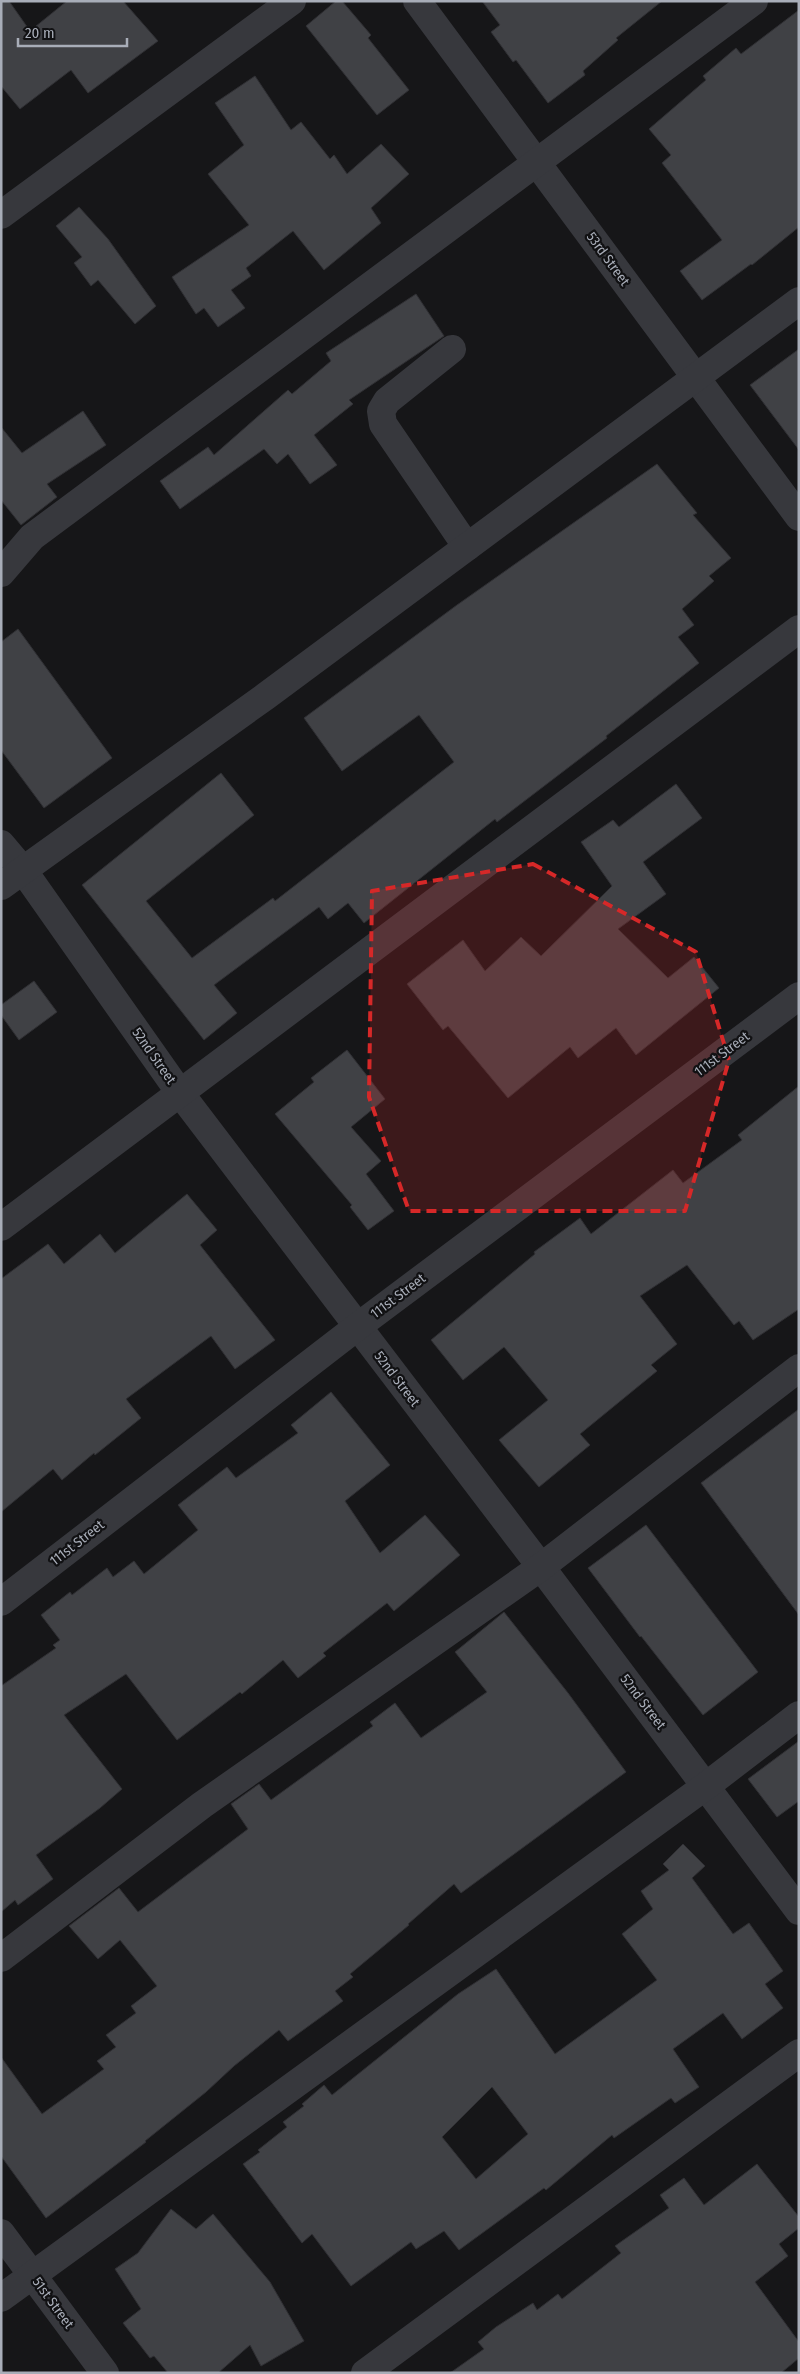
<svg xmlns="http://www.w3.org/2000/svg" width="800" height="2374" viewBox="0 0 800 2374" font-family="'Fira Sans Condensed',sans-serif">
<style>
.building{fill:#404145;stroke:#303034;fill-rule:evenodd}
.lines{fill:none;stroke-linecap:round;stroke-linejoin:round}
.minor{stroke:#37383d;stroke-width:28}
.marked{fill:#d62828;fill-opacity:0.2;stroke:#d62828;stroke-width:4;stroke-dasharray:10 6;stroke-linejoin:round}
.labels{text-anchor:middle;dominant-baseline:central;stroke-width:4.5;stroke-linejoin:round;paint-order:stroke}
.street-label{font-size:14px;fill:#a8adb8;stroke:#111113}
</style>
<rect width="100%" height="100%" fill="#161618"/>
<g class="building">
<path d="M1 1H9L30 31 67 1H123L158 41 88 93 71 70 20 109 1 86Z"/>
<path d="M336 1H342L371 35 368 38 409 90 377 115 306 26Z"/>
<path d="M482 1H662L616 38 618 40 583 71 585 75 548 103 516 60 513 62 491 32 500 25Z"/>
<path d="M799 10V227L752 265 751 264 702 300 680 271 722 240 662 163 671 155 649 129 706 80 703 76 736 48 741 54Z"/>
<path d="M255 76 291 130 301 122 330 159 334 155 347 174 381 144 409 174 371 208 381 223 324 270 293 231 246 268 251 276 231 290 245 308 218 327 204 308 196 314 172 277 249 225 208 174 244 145 215 103Z"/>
<path d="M79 207 108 239 156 306 135 324 98 280 91 286 74 263 82 257 56 226Z"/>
<path d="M416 294 444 336 349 400 353 404 314 435 337 465 310 484 288 454 277 464 264 449 180 509 160 481 208 447 214 455 288 390 292 394 331 361 326 353Z"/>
<path d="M799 349V450L750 385Z"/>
<path d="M83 411 106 445 47 484 57 497 21 525 1 500V427L22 453Z"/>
<path d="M657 464 697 513 693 515 731 558 709 576 714 581 682 609 694 625 678 637 699 663 606 736 607 738 497 822 495 819 364 923 348 903 328 919 319 907 214 985 237 1013 204 1040 82 885 221 773 254 815 146 901 192 958 273 898 275 901 454 762 419 715 342 771 304 718 457 605Z"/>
<path d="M18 629 112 758 44 808 1 750V642Z"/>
<path d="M676 784 702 818 643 862 666 894 618 929 668 978 694 957 719 988 636 1055 616 1028 578 1058 570 1047 508 1098 448 1026 443 1030 407 984 463 940 485 971 521 937 541 956 612 886 581 842 613 820 619 827Z"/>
<path d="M34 981 57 1012 19 1040 1 1015V1005Z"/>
<path d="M347 1050 385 1099 351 1127 381 1161 366 1174 394 1211 368 1230 350 1207 352 1205 275 1114 314 1082 311 1078Z"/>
<path d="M799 1086V1309L753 1340 739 1321 734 1325 687 1265 640 1296 677 1344 651 1365 657 1371 580 1434 590 1445 539 1487 499 1440 548 1400 504 1347 463 1380 431 1340 535 1254 534 1252 580 1218 591 1234 673 1170 683 1183 742 1140 738 1135Z"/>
<path d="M187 1194 217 1230 200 1245 275 1340 235 1369 211 1336 126 1399 141 1418 95 1455 94 1453 62 1480 53 1469 1 1512V1279L48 1244 64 1264 100 1234 115 1253Z"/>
<path d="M331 1392 390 1465 345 1501 380 1553 425 1515 460 1555 394 1611 387 1603 323 1653 326 1656 298 1678 283 1660 242 1694 240 1692 177 1740 126 1674 64 1715 122 1789 100 1808 36 1855 53 1879 18 1905 15 1900 1 1912V1686L56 1648 53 1645 60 1640 41 1615 70 1592 72 1595 107 1568 113 1577 134 1561 144 1574 198 1530 178 1505 227 1467 236 1478 298 1433 291 1425Z"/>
<path d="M799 1409V1615L701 1483Z"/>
<path d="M646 1525 758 1672 703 1715 641 1636 640 1637 588 1568Z"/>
<path d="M504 1612 568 1693 626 1772 461 1893 454 1884 408 1924 409 1925 350 1974 353 1977 335 1991 343 2001 288 2041 279 2030 234 2066 206 2092 145 2141 146 2142 46 2218 1 2156V2057L42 2114 104 2069 97 2061 116 2047 106 2035 136 2013 131 2006 157 1986 120 1940 98 1959 69 1926 119 1888 138 1912 248 1829 231 1804 259 1784 271 1800 373 1726 370 1722 395 1703 421 1738 487 1692 455 1652Z"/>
<path d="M799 1741V1801L777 1817 748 1779Z"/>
<path d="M683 1844 705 1866 692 1878 733 1934 749 1923 783 1971 765 1984 783 2008 742 2039 723 2013 673 2049 699 2087 675 2103 671 2098 614 2138 612 2135 546 2190 544 2188 459 2250 444 2231 416 2249 411 2242 351 2286 312 2234 302 2243 243 2164 260 2152 258 2150 287 2127 283 2122 304 2106 302 2104 324 2085 332 2095 458 1994 496 1969 555 2054 657 1980 622 1934 653 1909 641 1891 669 1870 663 1864ZM492 2087 528 2134 476 2179 442 2137Z"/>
<path d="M757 2164 799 2217V2228L779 2244 788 2256 755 2282 799 2342V2358L781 2373H450L484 2349 478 2342 496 2327 533 2303 537 2310 558 2294 562 2299 621 2253 615 2246 669 2208 660 2195 684 2178 704 2205Z"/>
<path d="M171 2209 196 2229 213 2214 270 2282 304 2341 261 2366 250 2345 218 2373H168L154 2356 150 2358 123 2323 141 2309 115 2269 138 2253Z"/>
</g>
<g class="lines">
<g class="minor">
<path d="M417 1 799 517"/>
<path d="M1 215 292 1"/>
<path d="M452 349 387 401 381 411 383 424 467 547"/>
<path d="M1 573 32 537 754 1"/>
<path d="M1 844 23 870 180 1093 541 1567 799 1911"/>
<path d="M1 886 266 696 799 301"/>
<path d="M1 1227 799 629"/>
<path d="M1 1602 357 1327 799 996"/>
<path d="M1 1958 202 1805 541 1567 799 1368"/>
<path d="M1 2233 105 2373"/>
<path d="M1 2298 706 1786 799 1715"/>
<path d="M365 2373 799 2053"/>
</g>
</g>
<path class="marked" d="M533 864 696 952 729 1060 685 1211H409L369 1097 372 891Z"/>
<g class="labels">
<g class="street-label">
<text transform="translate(608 259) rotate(54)">53rd Street</text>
<text transform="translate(722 1054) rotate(-37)">111st Street</text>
<text transform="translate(154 1056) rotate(55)">52nd Street</text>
<text transform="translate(398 1296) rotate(-37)">111st Street</text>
<text transform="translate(397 1379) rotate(53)">52nd Street</text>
<text transform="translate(77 1543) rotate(-38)">111st Street</text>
<text transform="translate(643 1702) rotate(53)">52nd Street</text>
<text transform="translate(53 2303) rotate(54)">51st Street</text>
</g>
</g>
<rect width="800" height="2374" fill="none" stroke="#a8adb8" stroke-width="5"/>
<path d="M18 38v8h109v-8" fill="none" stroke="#a8adb8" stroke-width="2.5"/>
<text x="25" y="38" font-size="15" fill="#a8adb8" stroke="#111113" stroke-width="4" paint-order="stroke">20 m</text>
</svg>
